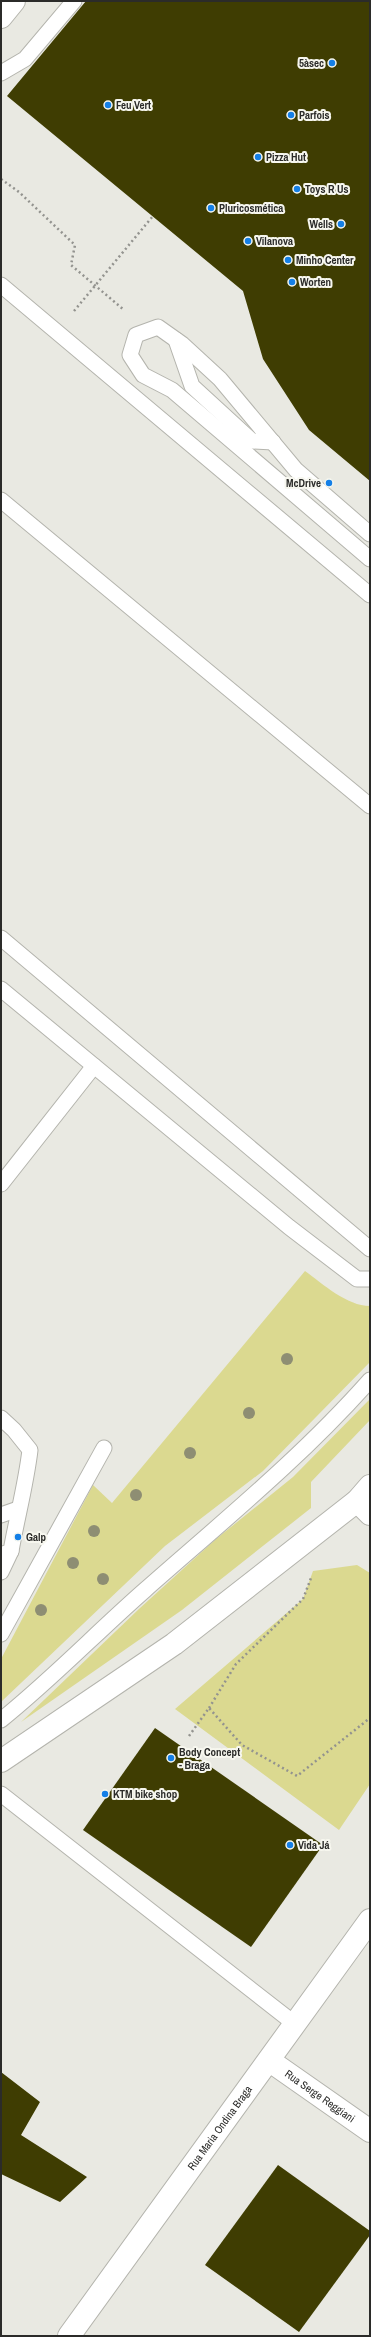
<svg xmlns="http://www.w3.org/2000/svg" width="371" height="2337" viewBox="0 0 371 2337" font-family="'Archivo Narrow',sans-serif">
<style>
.green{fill:#dbd990}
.building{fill:#3f3d02}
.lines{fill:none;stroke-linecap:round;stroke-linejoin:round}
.lane-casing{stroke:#b4b4ad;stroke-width:17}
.street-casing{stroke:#b4b4ad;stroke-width:24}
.secondary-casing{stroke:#b4b4ad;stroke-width:24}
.path{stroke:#93938f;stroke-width:2.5;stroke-dasharray:2 3;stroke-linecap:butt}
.lane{stroke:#fff;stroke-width:15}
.street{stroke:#fff;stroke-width:22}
.secondary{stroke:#fff;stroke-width:22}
.tree{fill:#8e8e73}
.poi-dot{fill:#147fe7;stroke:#f7f7ef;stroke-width:1.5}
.labels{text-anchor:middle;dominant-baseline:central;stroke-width:4;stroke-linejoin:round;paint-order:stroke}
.poi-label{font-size:11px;font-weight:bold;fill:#2b2b29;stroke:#f7f7ef;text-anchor:start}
.street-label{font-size:11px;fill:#2b2b29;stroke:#f7f7ef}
</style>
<rect width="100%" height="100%" fill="#e9e9e2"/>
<g class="green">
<path d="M305 1271C323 1284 347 1306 370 1306V1362L263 1471 165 1546 1 1702V1659L93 1485 112 1503Z"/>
<path d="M370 1399V1420L311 1482V1508L182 1610 21 1722 140 1608 216 1539 293 1477Z"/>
<path d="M357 1565 370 1573V1784L339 1830 175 1709 303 1599 313 1571Z"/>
</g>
<g class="building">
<path d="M86 1H370V481L309 430 263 359 243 291 7 96Z"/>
<path d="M155 1728 323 1845 251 1947 83 1830Z"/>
<path d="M1 2072 40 2102 21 2135 87 2177 60 2202 1 2174Z"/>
<path d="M278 2165 370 2231V2235L299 2332 205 2265Z"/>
</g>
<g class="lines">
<defs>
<g id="lane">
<path d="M1 73 25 59 74 1"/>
<path d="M1 285 370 595"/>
<path d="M176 340 192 386 252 441 273 442"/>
<path d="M1 500 370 806"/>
<path d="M370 534 296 470 220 379 182 344 158 327 136 335 130 355 143 375 172 390 370 559"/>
<path d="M1 938 370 1249"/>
<path d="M1 989 289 1227 357 1279H370"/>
<path d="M1 1184 94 1066"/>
<path d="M1 1418 14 1430 30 1450C26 1484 17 1517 11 1551L1 1555"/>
<path d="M1 1515 18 1509"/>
<path d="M1 1572 11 1551"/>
<path d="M1 1634 104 1448"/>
<path d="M1 1720C51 1680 96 1633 145 1590 222 1522 302 1457 370 1380"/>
<path d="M1 1794 295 2024"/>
</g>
<g id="street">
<path d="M357 1501 370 1514"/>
<path d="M1 1761 174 1644 357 1501 370 1486"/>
<path id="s1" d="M270 2061 370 2131"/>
<path id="s2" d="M69 2336 370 1920"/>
</g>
<path id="secondary" d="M1 17 14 1"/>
</defs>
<use href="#lane" class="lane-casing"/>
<use href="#street" class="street-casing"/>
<use href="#secondary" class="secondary-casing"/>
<g class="path">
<path d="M1 179 19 192 75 245 71 265 124 310"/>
<path d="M74 311 153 216"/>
<path d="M209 1708 236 1664 303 1599 311 1578"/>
<path d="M189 1736 209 1708 242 1745 297 1776 370 1718"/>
</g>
<use href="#lane" class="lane"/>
<use href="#street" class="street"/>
<use href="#secondary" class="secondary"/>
</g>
<g class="tree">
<circle cx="287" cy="1359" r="6"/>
<circle cx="249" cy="1413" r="6"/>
<circle cx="190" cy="1453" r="6"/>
<circle cx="136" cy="1495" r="6"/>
<circle cx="94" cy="1531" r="6"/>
<circle cx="73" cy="1563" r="6"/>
<circle cx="103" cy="1579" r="6"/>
<circle cx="41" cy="1610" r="6"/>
</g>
<g class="poi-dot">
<circle cx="332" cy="63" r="4"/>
<circle cx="108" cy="105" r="4"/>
<circle cx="291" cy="115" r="4"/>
<circle cx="258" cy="157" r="4"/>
<circle cx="297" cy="189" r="4"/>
<circle cx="211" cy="208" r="4"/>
<circle cx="341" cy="224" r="4"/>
<circle cx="248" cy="241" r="4"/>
<circle cx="288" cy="260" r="4"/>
<circle cx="292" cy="282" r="4"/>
<circle cx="329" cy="483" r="4"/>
<circle cx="18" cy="1537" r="4"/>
<circle cx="171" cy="1758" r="4"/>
<circle cx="105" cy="1794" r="4"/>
<circle cx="290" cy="1845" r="4"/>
</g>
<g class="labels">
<g class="poi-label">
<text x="324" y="63" text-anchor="end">5àsec</text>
<text x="116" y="105">Feu Vert</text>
<text x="299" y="115">Parfois</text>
<text x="266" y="157">Pizza Hut</text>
<text x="305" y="189">Toys R Us</text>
<text x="219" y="208">Pluricosmética</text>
<text x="333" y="224" text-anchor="end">Wells</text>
<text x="256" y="241">Vilanova</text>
<text x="296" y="260">Minho Center</text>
<text x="300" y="282">Worten</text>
<text x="321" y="483" text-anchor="end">McDrive</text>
<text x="26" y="1537">Galp</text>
<text x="179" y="1752">Body Concept<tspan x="179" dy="13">- Braga</tspan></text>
<text x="113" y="1794">KTM bike shop</text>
<text x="298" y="1845">Vida Já</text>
</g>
<g class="street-label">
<text stroke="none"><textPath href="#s1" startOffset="61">Rua Serge Reggiani</textPath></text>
<text stroke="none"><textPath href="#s2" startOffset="257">Rua Maria Ondina Braga</textPath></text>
</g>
</g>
<rect width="371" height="2337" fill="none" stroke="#2b2b29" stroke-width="4"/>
</svg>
